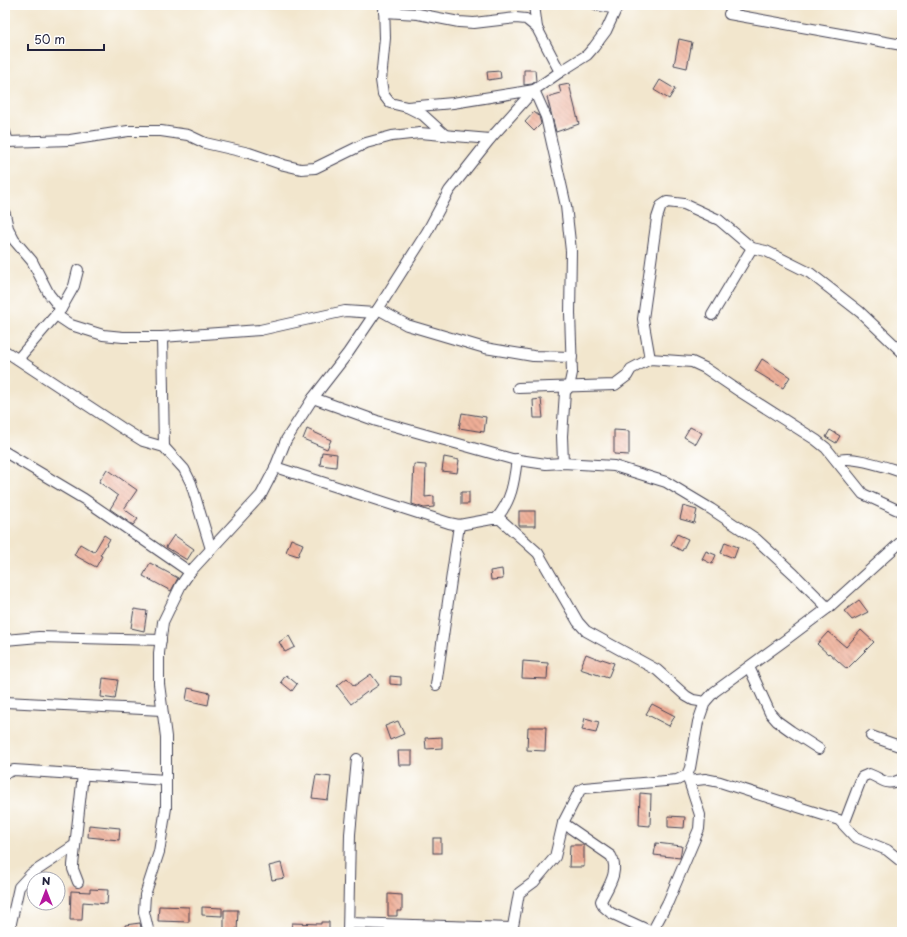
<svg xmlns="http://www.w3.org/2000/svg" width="907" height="937" viewBox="0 0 907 937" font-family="'Playpen Sans',sans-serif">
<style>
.building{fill:url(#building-back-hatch)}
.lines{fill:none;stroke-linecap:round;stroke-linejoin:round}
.minor-casing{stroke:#413f51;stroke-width:12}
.minor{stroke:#fff;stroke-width:10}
</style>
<defs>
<pattern id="building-back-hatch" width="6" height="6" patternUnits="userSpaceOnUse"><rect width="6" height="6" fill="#eead96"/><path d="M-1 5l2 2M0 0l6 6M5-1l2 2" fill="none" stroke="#c08c7c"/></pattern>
</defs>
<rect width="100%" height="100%" fill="#fff"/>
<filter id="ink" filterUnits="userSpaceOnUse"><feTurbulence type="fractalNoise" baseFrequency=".025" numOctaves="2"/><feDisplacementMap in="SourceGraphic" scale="8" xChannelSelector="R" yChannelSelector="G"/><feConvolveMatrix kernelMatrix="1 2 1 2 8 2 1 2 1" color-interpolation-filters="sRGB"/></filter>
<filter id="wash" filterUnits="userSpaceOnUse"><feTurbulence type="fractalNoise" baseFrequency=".012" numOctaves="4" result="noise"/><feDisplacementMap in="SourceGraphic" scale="16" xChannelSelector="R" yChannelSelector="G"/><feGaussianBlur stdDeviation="0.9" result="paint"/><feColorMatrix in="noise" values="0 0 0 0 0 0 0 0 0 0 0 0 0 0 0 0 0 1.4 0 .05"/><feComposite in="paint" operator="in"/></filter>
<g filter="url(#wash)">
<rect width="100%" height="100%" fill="#f2e6cd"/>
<g id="blocks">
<g class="building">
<path d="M679 39 692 42 687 68 674 65Z"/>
<path d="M524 70H535L536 81 532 84 524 85Z"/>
<path d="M500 71 501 78 488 80 487 72Z"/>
<path d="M660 80 675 89 669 99 654 90Z"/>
<path d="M569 84 579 124 556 132 547 97 561 93 559 86Z"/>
<path d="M534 112 539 116 541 124 534 131 525 122Z"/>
<path d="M762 359 790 377 783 388 755 371Z"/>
<path d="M541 399 543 418H534L533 400Z"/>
<path d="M462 413 486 417 484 432 459 428Z"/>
<path d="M690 427 702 433 696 444 684 437Z"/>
<path d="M307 429 331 440 327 449 303 439Z"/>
<path d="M614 430 629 431V455L614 454Z"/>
<path d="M830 430 840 436 836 443 826 437Z"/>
<path d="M322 452 337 454 336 467 320 465Z"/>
<path d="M444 457 459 460 457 473 442 471Z"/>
<path d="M414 464 426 465 425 497 434 496V507L424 508 412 504Z"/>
<path d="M107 469 137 490 124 509 138 519 133 525 110 509 118 496 99 482Z"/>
<rect x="461" y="492" width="8" height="12"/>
<path d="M683 506 697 510 694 523 680 519Z"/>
<rect x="519" y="511" width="16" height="15"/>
<path d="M677 534 688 539 682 551 671 545Z"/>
<path d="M104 535 110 539 100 555 102 556 96 567 74 555 80 544 94 552Z"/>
<path d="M174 535 194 549 187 560 166 547Z"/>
<path d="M291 539 303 544 298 556 286 552Z"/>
<path d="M725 542 738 547 734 558 721 553Z"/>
<path d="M706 551 716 555 712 564 702 559Z"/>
<path d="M150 563 178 578 171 591 143 576Z"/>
<path d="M502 569 503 579 491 580 490 571Z"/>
<path d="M859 600 868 612 852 620 844 611Z"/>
<path d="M134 609 147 611 144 631 131 628Z"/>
<path d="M861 630 874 642 847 669 829 653 828 654 817 644 828 632 846 647Z"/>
<path d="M289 636 295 647 285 652 279 642Z"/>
<path d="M586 654 601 660 602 659 614 663 608 678 580 669Z"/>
<path d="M523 661 548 663 547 679 522 678Z"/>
<path d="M371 674 379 685 367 693V692L351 704 337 686 347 678 354 686Z"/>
<path d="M286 675 297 684 292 691 281 682Z"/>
<path d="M390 676 401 677V685L390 684Z"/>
<path d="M103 678 118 680 115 699 101 697Z"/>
<path d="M188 688 210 693 208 705 186 700Z"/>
<path d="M652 704 675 716 669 726 646 714Z"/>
<path d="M585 718 599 722 596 733 582 730Z"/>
<path d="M398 721 404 734 390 740 385 726Z"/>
<path d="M528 727H546L545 751 527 750Z"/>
<path d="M442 737V748L426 749 425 738Z"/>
<path d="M398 751H412V765H399Z"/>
<path d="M316 775 331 777 328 800 312 798Z"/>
<path d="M640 793 651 794 650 826 639 825Z"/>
<path d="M668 816 685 817 684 828 668 827Z"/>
<path d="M89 825 120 828 119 840 88 837Z"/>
<rect x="433" y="838" width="8" height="15"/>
<path d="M656 843 682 846 680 858 654 855Z"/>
<path d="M570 845H584V867H569Z"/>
<path d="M281 863 285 878 272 880 269 866Z"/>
<path d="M90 889 108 890 107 904 83 902 82 920H70L71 891 90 892Z"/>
<path d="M388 894 402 895V911H397V916H388Z"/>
<path d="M159 906 189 907V922L158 921Z"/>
<path d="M202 907 222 908V916L202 915Z"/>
<path d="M224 910H238L237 932H224Z"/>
<path d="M321 922H329V932H291L292 923 321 924Z"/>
<path d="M140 923 142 932H126L125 925Z"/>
</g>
</g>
</g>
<g filter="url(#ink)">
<use href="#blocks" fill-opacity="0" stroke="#413f51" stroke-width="1"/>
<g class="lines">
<defs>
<g id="minor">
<path d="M384 5 385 38 381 80 383 94 390 103 407 107 423 115 445 135"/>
<path d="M534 5 537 28"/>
<path d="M597 5 616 9"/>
<path d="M384 12 418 14 459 22 474 23 516 18 526 19 537 28 560 72"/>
<path d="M729 14 902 45"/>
<path d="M407 107 453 103 534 90 546 117 566 206 571 251 570 313 572 373 569 387 565 392 562 436 563 463"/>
<path d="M5 132 8 142 70 140 128 131H161L188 135 205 143 249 153 284 165 301 169 315 168 366 143 392 136 420 133 490 139"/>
<path d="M5 214 8 228 14 240 32 261 49 294 61 309"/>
<path d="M378 309 407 325 485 348 533 356 572 357"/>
<path d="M56 315 71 325 103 335 123 337H162L260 330 345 311 375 313"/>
<path d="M712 315 752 248"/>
<path d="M162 337 164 447"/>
<path d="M5 351 122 428 143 441 164 447 184 469 191 483 211 549"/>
<path d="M18 359 61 309 74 286 78 270"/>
<path d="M650 359 643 319 657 218 661 206 667 202 684 204 719 220 752 248 766 251 810 273 860 312 902 352"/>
<path d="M518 388 615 385 627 376 631 369 650 359 692 362 705 368 739 391 816 440 826 448 863 494 902 512"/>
<path d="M313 398 377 421 512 459 546 464 563 463 614 466 666 482 711 509 756 539 794 574 828 608"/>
<path d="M5 452 84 499 190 572"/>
<path d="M837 461C850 454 888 468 902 472"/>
<path d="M275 467 449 523 459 525 492 519H500L538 553 578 622 586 631 657 670 686 696 693 700 705 702"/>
<path d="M496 519C512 500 514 482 517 459"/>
<path d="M5 640 39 637 161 640"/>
<path d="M749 667 770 713 777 721 791 731 819 749"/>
<path d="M436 685 459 525"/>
<path d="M5 702 162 710"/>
<path d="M871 736 902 747"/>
<path d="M5 773 14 770 166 780"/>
<path d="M689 781 705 779 720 782 839 820 855 837 887 850 902 862"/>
<path d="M563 823 611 856C620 871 608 887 601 901L603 906 611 913 652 932"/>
<path d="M844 824 862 777 869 774C885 780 885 787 902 779"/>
<path d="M78 882 73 869V865L83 774"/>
<path d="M349 923 512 928"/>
<path d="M9 932 19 887 31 874 75 845"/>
<path d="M150 932 148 929 144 912 145 895 159 852 166 808V737L159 684V653L163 622 181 585 190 572 261 495 274 470 286 440 313 398 348 353 378 309 427 232 449 191 490 139 534 90 560 72 587 55 594 47 606 31 618 5"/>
<path d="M348 932 350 834 357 759"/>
<path d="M512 932 519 893 534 882 555 857 563 823 580 790 584 788 677 780 687 775 690 768 698 722 705 702 714 692 784 641 828 608 902 541"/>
<path d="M652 932 668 902 699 829 700 815 687 775"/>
</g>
</defs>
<use href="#minor" class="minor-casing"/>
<use href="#minor" class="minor"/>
</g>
</g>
<rect width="907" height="937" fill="none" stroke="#fff" stroke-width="20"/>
<g transform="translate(46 891)"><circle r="19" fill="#ffffff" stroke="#a7a7b1"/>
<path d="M0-3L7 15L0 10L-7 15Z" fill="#b5179e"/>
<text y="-6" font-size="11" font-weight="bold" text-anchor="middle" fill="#22223b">N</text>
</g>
<path d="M28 44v6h76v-6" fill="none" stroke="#22223b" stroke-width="2"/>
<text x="34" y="44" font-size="12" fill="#22223b" stroke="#ffffff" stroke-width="3" paint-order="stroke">50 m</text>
</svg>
